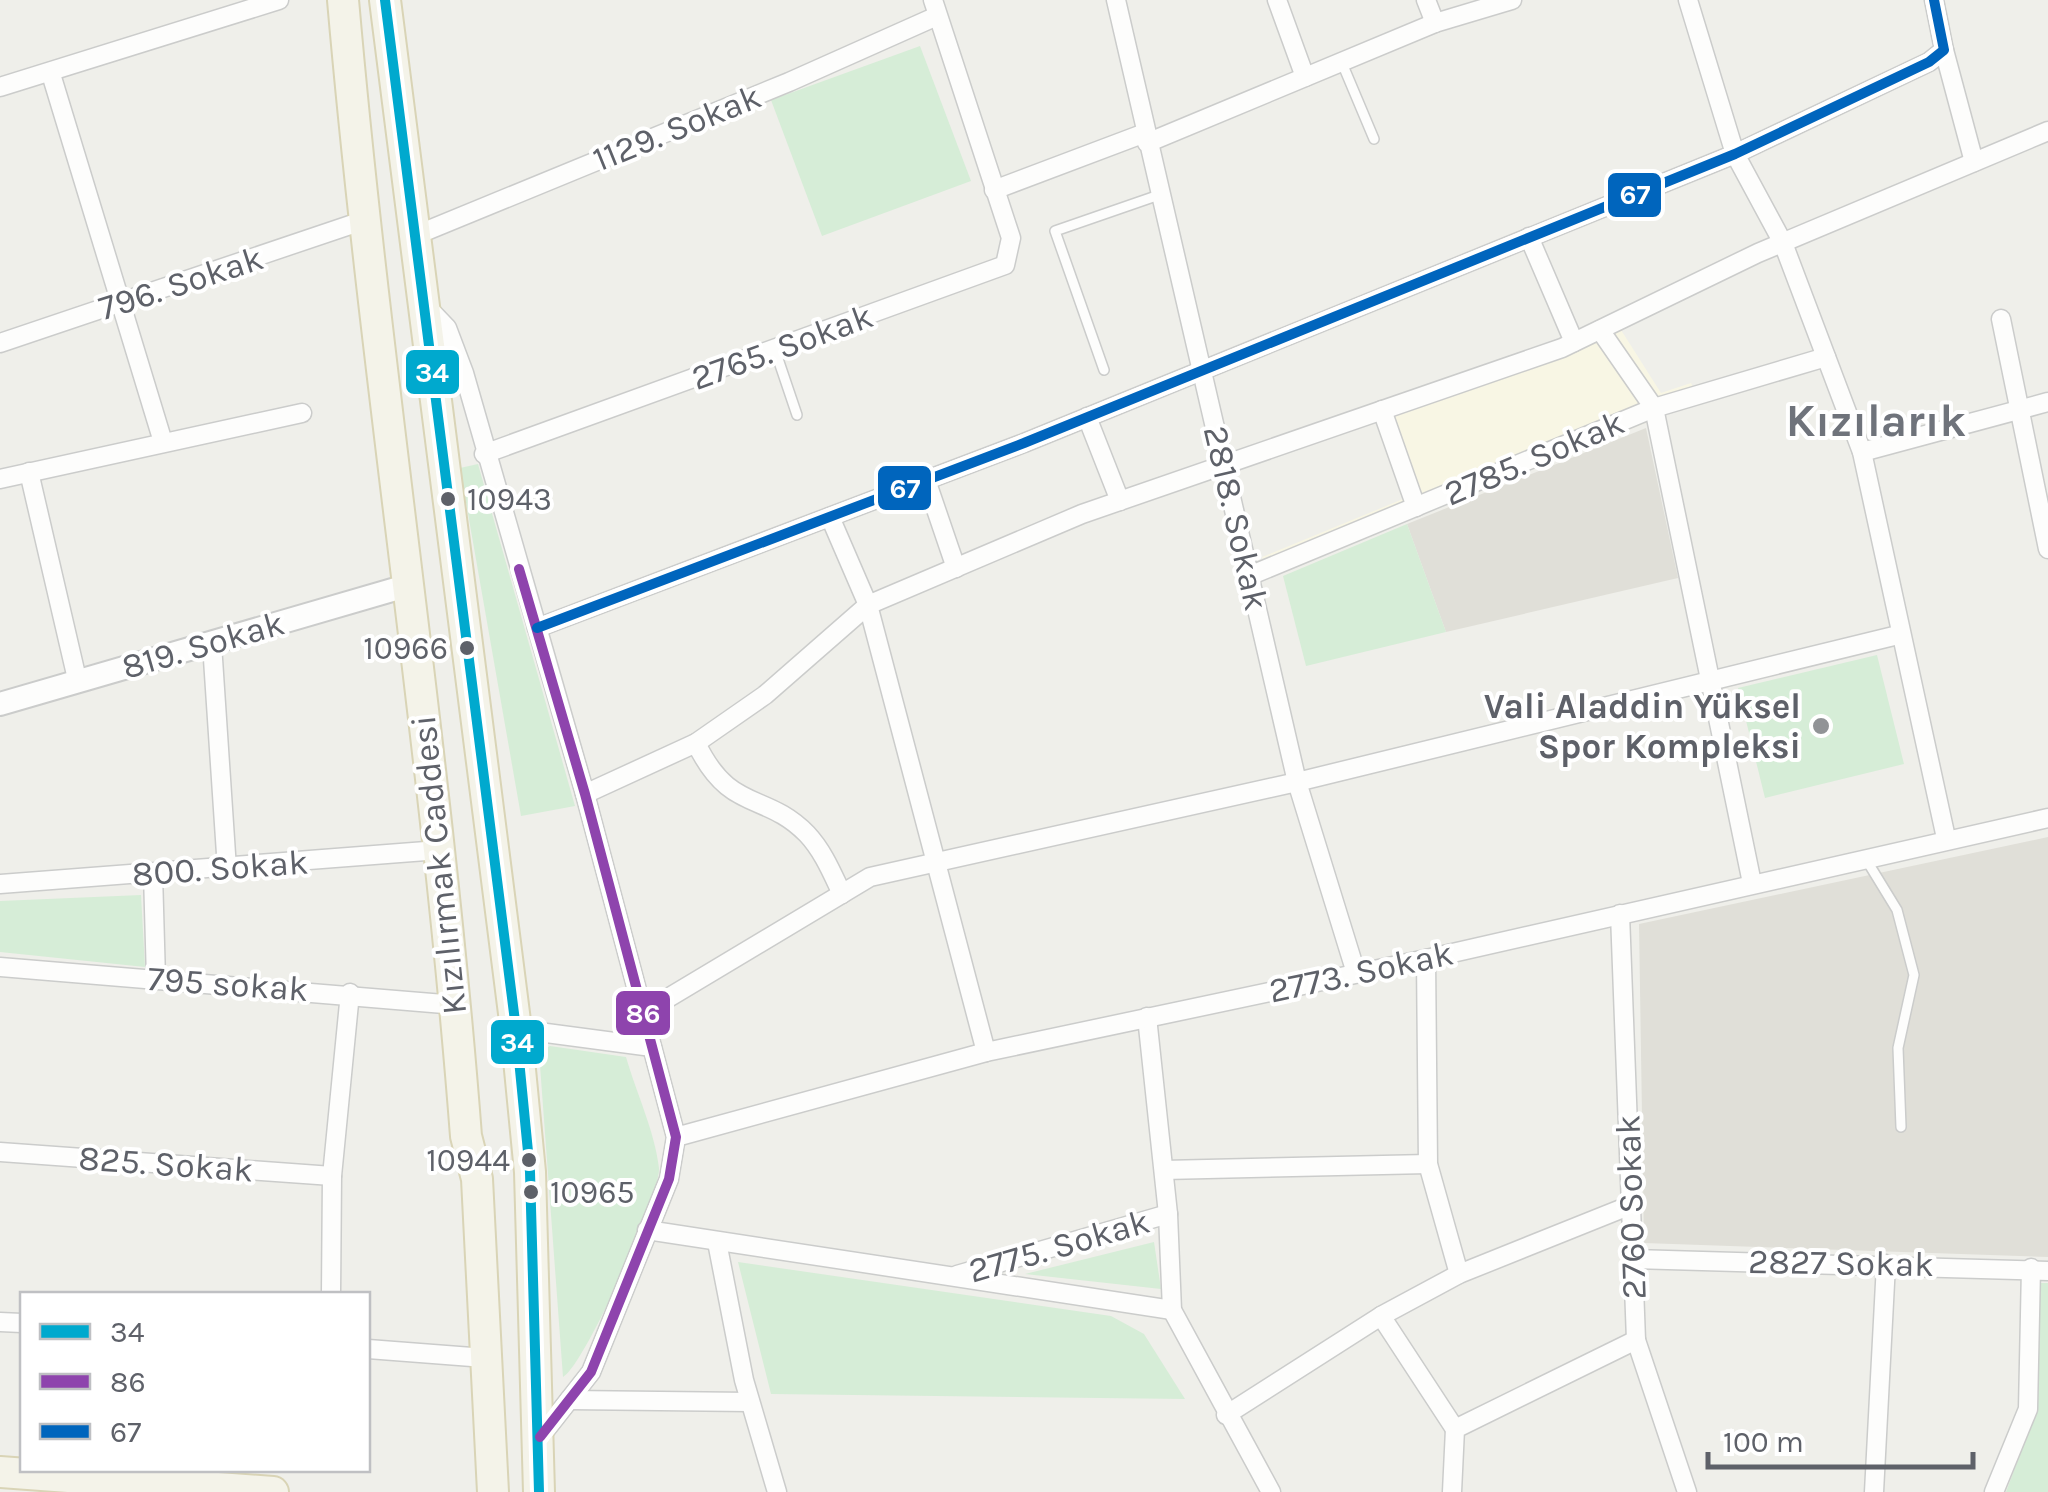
<svg xmlns="http://www.w3.org/2000/svg" width="2048" height="1492" viewBox="0 0 2048 1492" font-family="Karla,sans-serif">
<style>
.commercial{fill:#f8f6e4}
.education{fill:#e0dfd8}
.green{fill:#d6edd7}
.lines{fill:none;stroke-linecap:round;stroke-linejoin:round}
.service-casing{stroke:#cbcccb;stroke-width:12}
.minor-casing{stroke:#cbcccb;stroke-width:21}
.tertiary-casing{stroke:#cbcccb;stroke-width:26}
.primary-casing{stroke:#d9d4b6;stroke-width:34}
.service{stroke:#fdfdfc;stroke-width:9}
.minor{stroke:#fdfdfc;stroke-width:18}
.tertiary{stroke:#fdfdfc;stroke-width:22}
.primary{stroke:#f4f3e9;stroke-width:30}
.bus-1-casing{stroke:#fff;stroke-width:18}
.bus-2-casing{stroke:#fff;stroke-width:18}
.bus-3-casing{stroke:#fff;stroke-width:18}
.bus-1{stroke:#00a9ce;stroke-width:10}
.bus-2{stroke:#8e44ad;stroke-width:10}
.bus-3{stroke:#0065bd;stroke-width:10}
.bus-dot{fill:#5e6169;stroke:#fff;stroke-width:4}
.poi-dot{fill:#919396;stroke:#fff;stroke-width:4}
.labels{text-anchor:middle;dominant-baseline:central;stroke-width:8;stroke-linejoin:round;paint-order:stroke}
.bus-label{font-size:32px;fill:#5e6169;stroke:#fff;text-anchor:start}
.street-label{font-size:35px;fill:#5e6169;stroke:#fff}
.poi-label{font-size:35px;font-weight:bold;fill:#5e6169;stroke:#fff;text-anchor:end}
.district-label{font-size:45px;font-weight:bold;fill:#6f737b;stroke:#fff}
.line-badge{stroke:#fff;stroke-width:4}
.badge-label{font-size:28px;text-anchor:middle;font-weight:bold;fill:#fff}
</style>
<rect width="100%" height="100%" fill="#efefea"/>
<path class="commercial" d="M1621 330 1661 393 1691 383 1700 401 1270 575 1262 557 1420 492 1395 416Z"/>
<g class="education">
<path d="M1646 428 1678 578 1446 632 1407 524Z"/>
<path d="M2048 837V1257L1644 1243 1639 924Z"/>
</g>
<g class="green">
<path d="M920 46 971 181 822 236 771 100Z"/>
<path d="M478 464 575 806 521 816 460 468Z"/>
<path d="M1407 524 1446 632 1306 666 1283 576Z"/>
<path d="M1877 655 1904 764 1765 798 1738 688Z"/>
<path d="M141 895 145 967 0 952V901Z"/>
<path d="M550 1046 626 1057C636 1092 655 1132 659 1168 661 1193 585 1365 563 1377L539 1052Z"/>
<path d="M1154 1242 1161 1289 1025 1274Z"/>
<path d="M738 1262 1111 1316 1144 1334 1185 1399 771 1394Z"/>
<path d="M2038 1283H2048V1492H2006L2036 1411Z"/>
</g>
<g class="lines">
<defs>
<g id="service">
<path d="M1342 63 1374 139"/>
<path d="M775 350 797 415"/>
<path d="M1104 370 1055 231 1159 195"/>
<path d="M1867 861 1897 910 1914 975 1898 1048 1901 1127"/>
</g>
<g id="minor">
<path d="M1116 0 1297 782 1356 973"/>
<path d="M1277 0 1305 77"/>
<path d="M1426 0 1435 23"/>
<path d="M1688 0 1735 154 1783 243 1862 452 1946 838"/>
<path d="M1944 50 1974 162"/>
<path d="M51 74 163 442"/>
<path d="M0 87 279 0"/>
<path d="M1147 143 1435 23 1512 0"/>
<path d="M994 190 1145 133"/>
<path d="M414 236 789 82 937 16"/>
<path d="M1529 237 1574 342"/>
<path d="M426 306 447 328 464 373 585 794 676 1137 669 1179 591 1372 540 1437"/>
<path d="M2001 319 2048 549"/>
<path d="M1600 330 1654 408 1752 883"/>
<path d="M0 343 362 221"/>
<path d="M1382 410 1416 507"/>
<path d="M1087 417 1120 501"/>
<path d="M1862 452 2048 402"/>
<path d="M484 454 1005 265 1011 238 933 0"/>
<path d="M29 472 77 679"/>
<path d="M0 479 302 413"/>
<path d="M926 480 956 568"/>
<path d="M830 517 868 605 986 1052"/>
<path d="M1249 576 1654 408 1826 357"/>
<path d="M537 628 1024 443 1735 154 1929 62 1944 50 1934 0"/>
<path d="M212 644 227 869"/>
<path d="M696 743C730 814 765 791 807 834 823 851 832 873 842 894"/>
<path d="M585 794 696 743 765 695 868 605 1082 514 1562 348 1758 253 2048 131"/>
<path d="M153 874 156 979"/>
<path d="M0 884 439 850"/>
<path d="M1620 914 1636 1340 1687 1492"/>
<path d="M1426 959 1428 1164 1459 1274"/>
<path d="M0 967 456 1005"/>
<path d="M643 1013 870 877 1297 782 1898 635"/>
<path d="M1147 1017 1168 1214 1172 1310 1271 1492"/>
<path d="M516 1029 652 1047"/>
<path d="M676 1137 986 1052 1426 959 2048 818"/>
<path d="M0 1152 332 1176"/>
<path d="M1164 1170 1428 1164"/>
<path d="M647 1230 1172 1310"/>
<path d="M717 1242 744 1380 777 1492"/>
<path d="M1633 1259 2048 1271"/>
<path d="M957 1275 1168 1214"/>
<path d="M331 1294 332 1176 350 993"/>
<path d="M1381 1316 1455 1429"/>
<path d="M0 1322 22 1323"/>
<path d="M368 1349 485 1358"/>
<path d="M569 1400 750 1402"/>
<path d="M1226 1415 1381 1316 1459 1274 1631 1205"/>
<path d="M1452 1492 1455 1429 1636 1340"/>
<path d="M1874 1492 1886 1264"/>
<path d="M1994 1492 2028 1409 2031 1268"/>
</g>
<path id="tertiary" d="M0 704 406 586"/>
<g id="primary">
<path d="M343 0C376 380 437 756 466 1136L477 1179 493 1492"/>
<path d="M385 0 516 1029 530 1172 539 1492"/>
<path d="M0 1472 273 1492"/>
</g>
</defs>
<use href="#service" class="service-casing"/>
<use href="#minor" class="minor-casing"/>
<use href="#tertiary" class="tertiary-casing"/>
<use href="#primary" class="primary-casing"/>
<use href="#service" class="service"/>
<use href="#minor" class="minor"/>
<use href="#tertiary" class="tertiary"/>
<use href="#primary" class="primary"/>
<defs>
<path id="bus-1" d="M385 0 516 1029 530 1172 539 1492"/>
<path id="bus-2" d="M519 569 585 794 676 1137 669 1179 591 1372 540 1437"/>
<path id="bus-3" d="M537 628 1024 443 1735 154 1929 62 1944 50 1934 0"/>
</defs>
<use href="#bus-1" class="bus-1-casing"/>
<use href="#bus-2" class="bus-2-casing"/>
<use href="#bus-3" class="bus-3-casing"/>
<use href="#bus-1" class="bus-1"/>
<use href="#bus-2" class="bus-2"/>
<use href="#bus-3" class="bus-3"/>
</g>
<g class="bus-dot">
<circle cx="448" cy="499" r="9"/>
<circle cx="467" cy="648" r="9"/>
<circle cx="529" cy="1160" r="9"/>
<circle cx="531" cy="1192" r="9"/>
</g>
<circle class="poi-dot" cx="1821" cy="726" r="10"/>
<g class="labels">
<g class="bus-label">
<text x="467" y="499">10943</text>
<text x="448" y="648" text-anchor="end">10966</text>
<text x="510" y="1160" text-anchor="end">10944</text>
<text x="550" y="1192">10965</text>
</g>
<g class="street-label">
<text transform="translate(677 128) rotate(-22)">1129. Sokak</text>
<text transform="translate(181 283) rotate(-18)">796. Sokak</text>
<text transform="translate(782 347) rotate(-20)">2765. Sokak</text>
<text transform="translate(1534 458) rotate(-23)">2785. Sokak</text>
<text transform="translate(1236 518) rotate(77)">2818. Sokak</text>
<text transform="translate(203 645) rotate(-16)">819. Sokak</text>
<text transform="translate(439 865) rotate(-96)">Kızılırmak Caddesi</text>
<text transform="translate(220 868) rotate(-4)">800. Sokak</text>
<text transform="translate(1361 972) rotate(-12)">2773. Sokak</text>
<text transform="translate(228 984) rotate(4)">795 sokak</text>
<text transform="translate(166 1164) rotate(4)">825. Sokak</text>
<text transform="translate(1631 1207) rotate(-92)">2760 Sokak</text>
<text transform="translate(1059 1246) rotate(-16)">2775. Sokak</text>
<text transform="translate(1841 1263) rotate(1)">2827 Sokak</text>
</g>
<g class="poi-label">
<text x="1801" y="706">Vali Aladdin Yüksel<tspan x="1801" dy="40">Spor Kompleksi</tspan></text>
</g>
<g class="district-label">
<text x="1876" y="421">Kızılarık</text>
</g>
</g>
<g class="line-badge">
<rect x="1606" y="171" width="57" height="48" rx="10" fill="#0065bd"/>
<rect x="404" y="348" width="57" height="48" rx="10" fill="#00a9ce"/>
<rect x="876" y="464" width="57" height="48" rx="10" fill="#0065bd"/>
<rect x="614" y="989" width="58" height="48" rx="10" fill="#8e44ad"/>
<rect x="489" y="1018" width="57" height="48" rx="10" fill="#00a9ce"/>
</g>
<g class="badge-label">
<text x="1635" y="204">67</text>
<text x="432" y="382">34</text>
<text x="905" y="498">67</text>
<text x="643" y="1023">86</text>
<text x="517" y="1052">34</text>
</g>
<rect x="20" y="1292" width="350" height="180" fill="#ffffff" stroke="#bfc0c3" stroke-width="2.5"/>
<rect x="40" y="1324" width="50" height="15" fill="#00a9ce" stroke="#bfc0c3" stroke-width="2.5"/>
<text x="110" y="1342" font-size="30" fill="#5e6169">34</text>
<rect x="40" y="1374" width="50" height="15" fill="#8e44ad" stroke="#bfc0c3" stroke-width="2.5"/>
<text x="110" y="1392" font-size="30" fill="#5e6169">86</text>
<rect x="40" y="1424" width="50" height="15" fill="#0065bd" stroke="#bfc0c3" stroke-width="2.5"/>
<text x="110" y="1442" font-size="30" fill="#5e6169">67</text>
<path d="M1708 1452v15h265v-15" fill="none" stroke="#5e6169" stroke-width="5"/>
<text x="1723" y="1452" font-size="30" fill="#5e6169" stroke="#ffffff" stroke-width="8" paint-order="stroke">100 m</text>
</svg>
